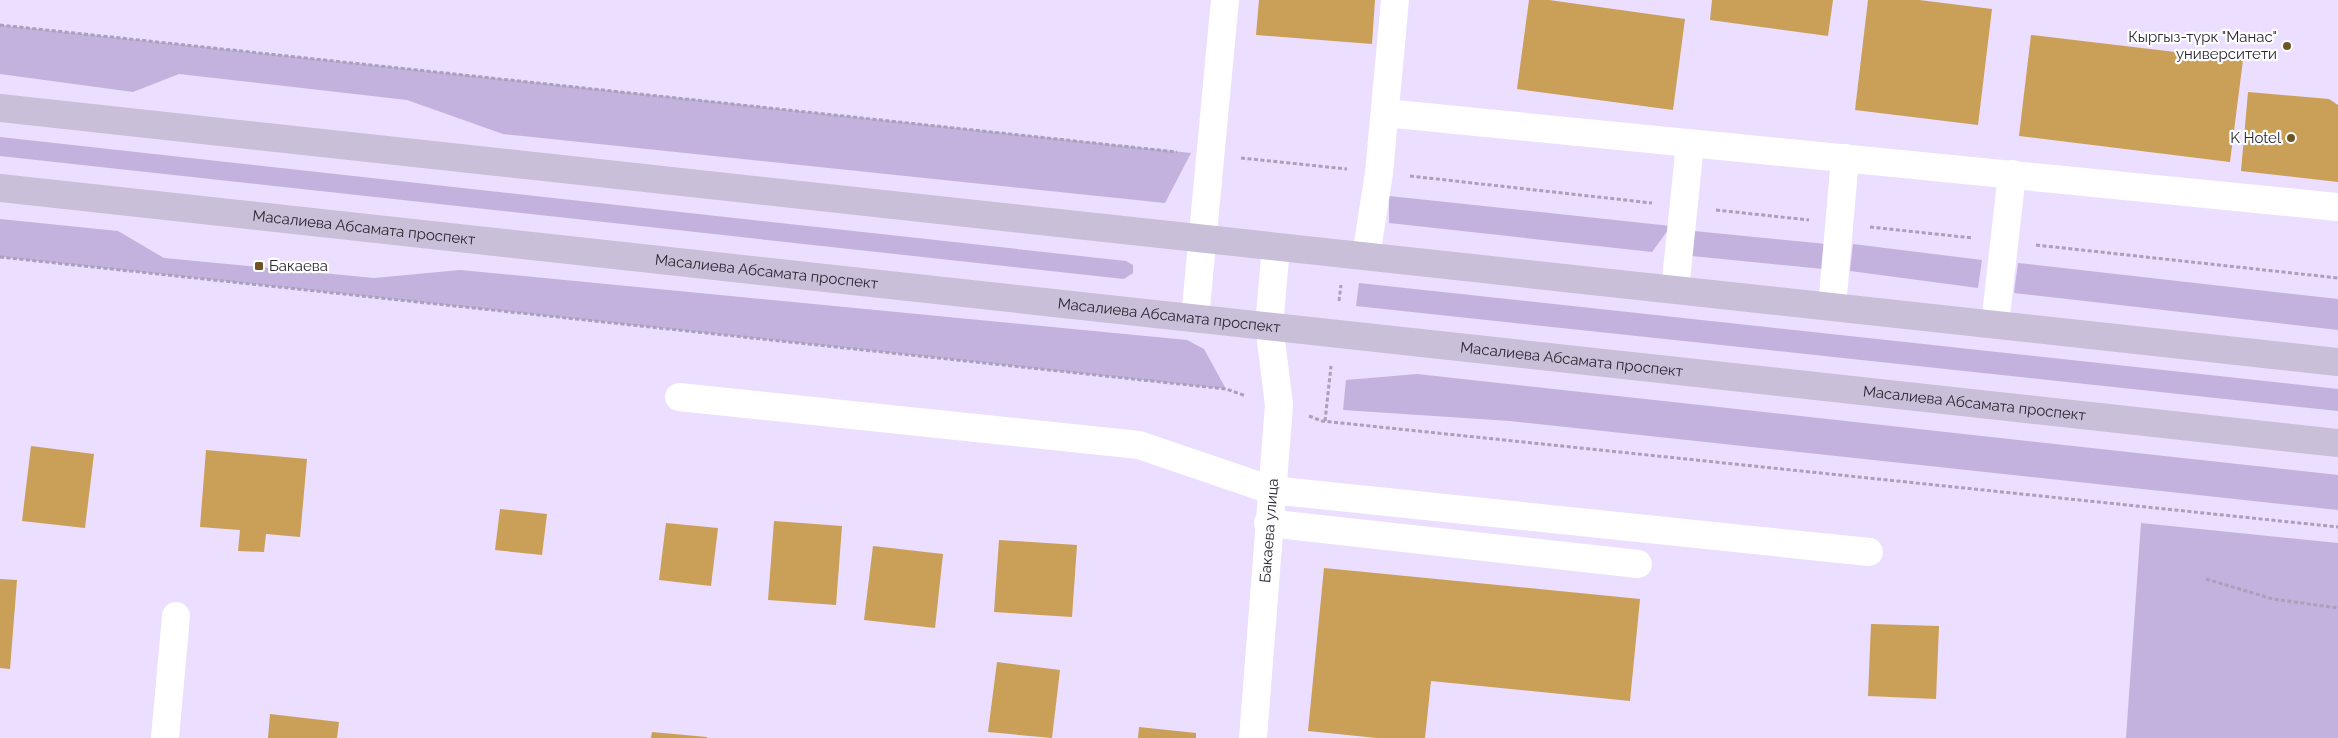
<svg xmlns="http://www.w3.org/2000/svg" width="2338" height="738" viewBox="0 0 2338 738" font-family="Raleway,sans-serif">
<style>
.green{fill:#c4b2de}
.building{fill:#ca9f57}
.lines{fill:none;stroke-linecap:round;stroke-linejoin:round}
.path{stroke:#aaa0b9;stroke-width:3;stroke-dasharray:4 2.5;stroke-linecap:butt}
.minor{stroke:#fff;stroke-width:28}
.major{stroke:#c9bfd8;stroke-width:28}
.poi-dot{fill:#6e5325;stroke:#fff;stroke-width:2}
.labels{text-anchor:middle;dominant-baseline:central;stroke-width:4.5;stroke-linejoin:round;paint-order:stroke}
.poi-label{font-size:15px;fill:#2b2633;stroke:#fff;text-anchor:end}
.street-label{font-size:15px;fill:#2b2633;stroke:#fff}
</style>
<rect width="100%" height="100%" fill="#ebdefe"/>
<g class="green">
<path d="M0 25 1191 153 1165 203 503 134 407 100 179 74 133 92 0 74Z"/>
<path d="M0 137 1126 261 1133 265V273L1124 279 0 156Z"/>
<path d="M1389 196 1671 226 1652 252 1389 223Z"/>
<path d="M0 219 118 231 164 258 374 278 460 270 1187 340 1204 349 1226 389 0 257Z"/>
<path d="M1694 231 1826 244 1823 269 1692 256Z"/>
<path d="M1853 244 1982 260 1978 288 1850 271Z"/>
<path d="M2018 263 2338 299V330L2014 293Z"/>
<path d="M1359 283 2338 389V411L1356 306Z"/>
<path d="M1417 374 2338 475V510L1510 421 1343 410 1346 380Z"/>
<path d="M2141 523 2338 543V738H2126Z"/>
</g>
<g class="building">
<path d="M1259 0H1375L1372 44 1256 35Z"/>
<path d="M1529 0H1549L1685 19 1673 110 1517 89Z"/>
<path d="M1712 0H1833L1828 36 1710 20Z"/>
<path d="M1868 0H1919L1992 9 1978 125 1855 110Z"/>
<path d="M2031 35 2243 60 2230 162 2019 136Z"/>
<path d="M2248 92 2329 99 2338 105V182L2241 171Z"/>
<path d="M31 446 94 454 85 528 22 521Z"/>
<path d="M206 450 307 459 300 537 266 534 264 552 238 551 240 530 200 527Z"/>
<path d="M500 509 547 514 542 555 495 550Z"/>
<path d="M774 521 842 526 836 605 768 600Z"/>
<path d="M666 523 718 528 711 586 659 580Z"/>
<path d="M999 540 1077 545 1072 617 994 612Z"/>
<path d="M873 546 943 554 935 628 864 620Z"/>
<path d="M1324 568 1640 599 1630 701 1431 681 1425 738H1377L1308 731Z"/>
<path d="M0 579 17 580 10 669 0 668Z"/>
<path d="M1871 624 1939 626 1936 699 1868 696Z"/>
<path d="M997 662 1060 670 1052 738 988 732Z"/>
<path d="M270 714 339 722 337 738H268Z"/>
<path d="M1139 727 1196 733V738H1138Z"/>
<path d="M652 732 707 737V738H651Z"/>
</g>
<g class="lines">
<g class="path">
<path d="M0 25 1177 152"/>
<path d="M1241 158 1347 169"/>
<path d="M1410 176 1652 203"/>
<path d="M1716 210 1809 220"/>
<path d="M1870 227 1973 238"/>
<path d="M2036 245 2338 278"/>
<path d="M0 257 1226 389 1246 396"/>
<path d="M1339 301 1341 285"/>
<path d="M1309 416 1322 421 2338 527"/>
<path d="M1325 421 1331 366"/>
<path d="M2206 579 2273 599 2338 608"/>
</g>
<g class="minor">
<path d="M1385 113 2338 207"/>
<path d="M1366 256 1379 173 1395 0"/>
<path d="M1675 290 1690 144"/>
<path d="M1832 307 1845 158"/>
<path d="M1195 318 1225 0"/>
<path d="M1995 324 2012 174"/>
<path d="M679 397 1139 445 1271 490 1869 552"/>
<path d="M1268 523 1638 564"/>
<path d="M165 738 176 616"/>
<path id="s1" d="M1253 738 1279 405 1269 325 1276 247"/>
</g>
<g class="major">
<path d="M0 108 2338 362"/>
<path id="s2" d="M0 188 2338 443"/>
</g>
</g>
<g class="poi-dot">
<circle cx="2287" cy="46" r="5"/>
<circle cx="2291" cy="138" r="5"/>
<rect x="254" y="261" width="10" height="10" rx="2.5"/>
</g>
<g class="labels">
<g class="poi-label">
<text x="2277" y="37">Кыргыз-түрк "Манас"<tspan x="2277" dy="17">университети</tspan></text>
<text x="2281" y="138">K Hotel</text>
<text x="269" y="266" text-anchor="start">Бакаева</text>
</g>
<g class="street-label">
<text stroke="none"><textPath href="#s2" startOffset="366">Масалиева Абсамата проспект</textPath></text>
<text stroke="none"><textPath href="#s2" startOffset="771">Масалиева Абсамата проспект</textPath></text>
<text stroke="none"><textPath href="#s2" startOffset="1176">Масалиева Абсамата проспект</textPath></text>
<text stroke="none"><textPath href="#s2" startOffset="1581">Масалиева Абсамата проспект</textPath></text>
<text stroke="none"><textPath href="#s2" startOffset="1986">Масалиева Абсамата проспект</textPath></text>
<text stroke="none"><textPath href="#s1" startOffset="208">Бакаева улица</textPath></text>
</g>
</g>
</svg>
